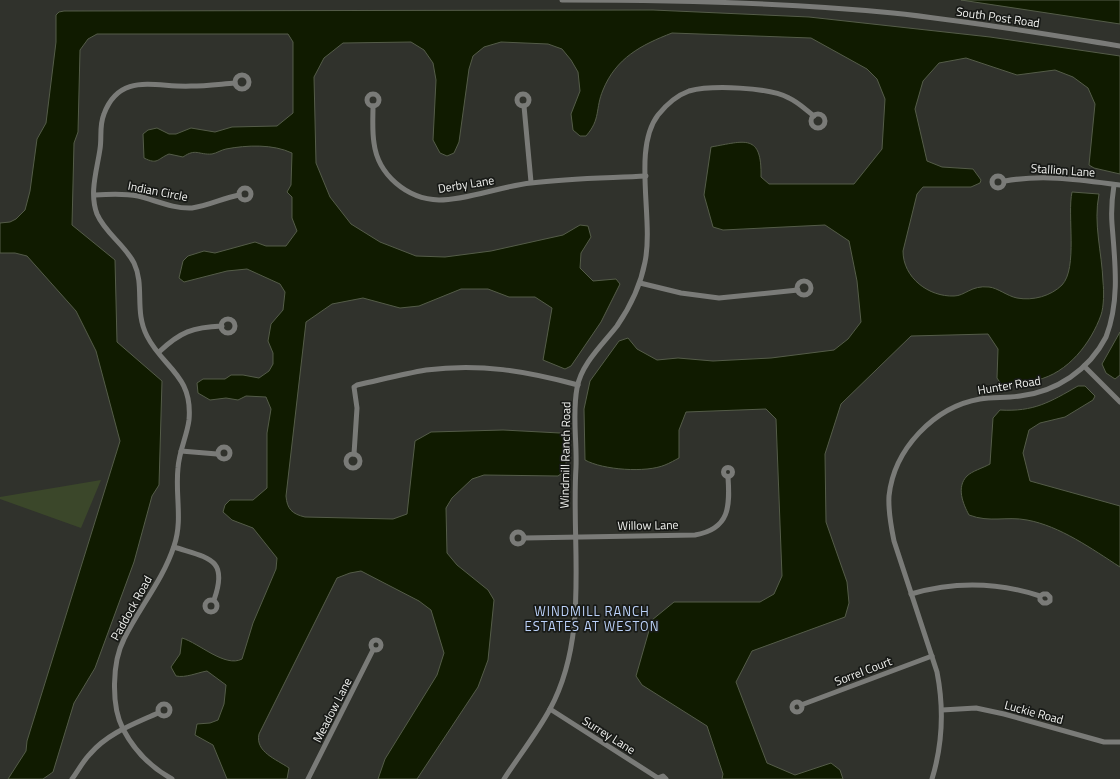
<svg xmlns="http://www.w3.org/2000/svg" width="1120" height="779" viewBox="0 0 1120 779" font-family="'Titillium Web',sans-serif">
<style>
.green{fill:#3b472a}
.water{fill:#101b00;stroke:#545c48}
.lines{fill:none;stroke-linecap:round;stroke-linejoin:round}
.minor{stroke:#7a7b78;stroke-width:5}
.labels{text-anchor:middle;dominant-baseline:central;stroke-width:3.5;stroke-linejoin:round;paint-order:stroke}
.street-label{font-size:12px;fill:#f1f2ef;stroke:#181a17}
.neighbourhood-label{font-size:13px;letter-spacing:1px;fill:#bdd3fb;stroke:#181a17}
</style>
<rect width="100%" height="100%" fill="#30322c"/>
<path class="green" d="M101 480 81 528 0 499V497Z"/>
<g class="water">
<path d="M961 0H1120V24Z"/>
<path d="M653 10 809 17 990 37 1120 56V174L1094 168 1089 165 1095 104 1088 88 1073 77 1055 70 1017 75 966 58 939 63 923 81 915 109 927 161 942 167 973 169 981 180 980 183 971 187H923L917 194 903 251C903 278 929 297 954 296 965 296 971 285 989 287 998 288 1007 296 1017 298 1033 301 1051 296 1062 285 1078 268 1067 215 1072 192L1099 194C1093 224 1102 252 1103 282 1104 291 1104 306 1101 315 1091 343 1068 373 1037 380 1025 383 1013 383 1001 384L997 378 998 349 988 334 911 336 841 404 825 454 826 522 847 582 849 603 845 617 752 651 736 682 767 763 795 775 831 763 840 770 843 779H722L723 774 707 726 642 685 636 676 652 620 674 602H760L774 594 782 576 776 419 766 409 686 412 679 430V458C675 460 670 463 665 465 646 473 603 470 585 460L584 409 590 381 619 341 628 338 637 349 657 360 678 358 713 361 771 358 834 350 848 339 861 322 857 281 849 241 825 225 723 230 713 227 704 195 711 147C745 141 762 133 761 177L769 184H854L882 149 885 99 877 79 867 69 811 38 672 33C641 45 616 58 603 90 595 109 601 119 586 136H580L573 130 571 114 580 91 578 72 571 60 562 49 548 44 501 42 484 47 473 56 469 69 459 142 454 153 447 156 440 153 433 140 436 80 433 63 424 50 411 42 343 43 324 58 314 77 316 163 330 197 351 224 380 242 416 256 445 257 491 251 563 235 580 225 588 226 591 237 581 253 580 268 593 281 616 279 620 284 601 322 571 366 565 369 543 360 552 308 535 297H509L488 289H461L419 306 400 308 363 298 332 304 306 322 286 496C287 509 292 514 305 517L393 519 407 514 415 441 431 432 503 430 560 433 566 437V470L558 476 484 475 472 479 452 498 446 508 447 553 457 565 488 590 494 600 488 660 478 687 417 779H378L385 759 437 675 444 653 431 610 419 601 361 571 350 573 337 578 259 734C255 752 276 759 289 768L287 779H227L213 745 195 735 197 724 210 723 218 720 224 704 226 685 207 671C196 673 186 678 176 676L171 667 180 654 182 638C199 643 225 668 242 659L253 623 276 569 277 558 253 528 232 520 223 512 225 505 230 500H253L267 488V433L271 409 266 397 246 396 238 400 226 398 210 400 198 393 197 383 203 379H225L231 375H243L259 378 269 371 273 364V353L268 341 271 324 283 310 285 292 280 284 247 269 227 271 184 282 179 278 183 261 188 256 204 251 215 253 255 242 266 246H286L297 231 292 218V197L287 192 291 185 292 153C273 144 247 145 226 149 221 150 217 153 212 154 198 155 196 148 183 157L169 154C157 159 158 165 144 158L143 134 148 130 157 128 169 134H176L191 128 215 132 232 127 277 126 293 113V42L288 34H97L88 39 80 50 78 132 74 143 72 225 115 260 117 342 162 381 159 485 152 496 134 562 95 668 74 703 53 772 43 779H8L26 751 27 741 120 441 96 351 76 311 27 256 15 253H0V223L10 222 16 219 25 210 30 191 37 139 46 123 56 42V15L59 12 64 11Z"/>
<path d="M1120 332V375L1115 379 1106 373 1102 364Z"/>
<path d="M1078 386H1085L1095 396 1093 400 1065 417 1040 423 1029 430 1023 453 1030 481 1120 506V567C1092 549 1060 526 1027 520 1006 516 990 523 969 515 963 504 956 487 967 476 972 471 983 468 990 464L993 418 1000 410C1034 412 1050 402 1078 386Z"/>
</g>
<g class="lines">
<g class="minor">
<path d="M562 0C672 0 783 2 893 13 969 21 1045 34 1120 46"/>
<circle cx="242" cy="82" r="7"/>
<circle cx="523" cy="100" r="6"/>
<circle cx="373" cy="100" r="6"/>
<path d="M373 106C373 118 372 131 374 143 378 175 407 199 439 200 468 200 501 186 531 183 569 178 608 178 646 176"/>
<path d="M524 106 531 182"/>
<circle cx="818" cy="121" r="7"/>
<circle cx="998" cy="182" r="6"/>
<path d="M1005 181C1044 174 1081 180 1120 185"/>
<circle cx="245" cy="194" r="6"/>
<path d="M95 195C109 194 123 193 138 196 155 200 173 209 192 208 208 206 223 198 239 195"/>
<circle cx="804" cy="288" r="7"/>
<path d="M640 283 681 293 719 298 798 290"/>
<circle cx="228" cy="326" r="7"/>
<path d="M159 352C180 332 193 327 222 326"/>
<path d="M1084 366 1120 402"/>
<circle cx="224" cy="453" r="6"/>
<path d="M181 451 217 454"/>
<path d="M354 454 357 408 354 387 357 385C380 380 403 374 426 370 480 363 526 371 578 385"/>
<circle cx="353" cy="461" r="7"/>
<circle cx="728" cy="472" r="4.5"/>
<circle cx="518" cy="538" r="6"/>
<path d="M524 538 695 535C730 529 730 506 728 477"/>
<path d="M174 547C208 558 229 558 214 600"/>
<path d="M911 594C955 581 997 582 1040 596L1043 594H1047L1050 597V601L1047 603H1043L1040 600V596"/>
<circle cx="211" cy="606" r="6"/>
<circle cx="376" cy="645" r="5"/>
<circle cx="797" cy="707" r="5"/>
<circle cx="164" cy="710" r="6"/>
<path d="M801 705 932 656"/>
<path d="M550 709 658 778 663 776 666 779"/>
<path d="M942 710 976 708 1004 714 1104 742H1120"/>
<path d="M72 779C78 771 83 761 90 754 108 733 134 724 158 713"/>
<path d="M172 779C152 768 134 750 123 729 111 706 112 662 124 639 139 608 163 580 174 546 183 520 175 495 178 468 179 451 187 436 189 420 193 375 163 368 147 336 134 311 145 286 134 263 125 245 105 233 97 214 89 193 97 170 100 149 102 137 99 126 104 114 120 71 157 88 191 86 206 86 221 84 235 83"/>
<path d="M308 779 373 650"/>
<path d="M504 779C519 756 537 733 550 709 590 635 571 547 576 467 577 440 572 415 577 388 581 364 603 344 617 326 630 307 641 283 645 262 654 219 632 149 658 115 666 105 678 95 689 91 712 85 768 87 789 98 798 102 806 110 814 116"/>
<path d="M932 779C943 743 944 708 937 672L894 541C891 526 888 512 889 496 894 449 934 407 980 399 993 397 1007 398 1020 396 1056 392 1089 370 1106 337 1120 301 1115 262 1112 224 1111 211 1112 198 1114 185"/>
</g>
</g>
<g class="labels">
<g class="street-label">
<text transform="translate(998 17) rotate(8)">South Post Road</text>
<text transform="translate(1063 170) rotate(4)">Stallion Lane</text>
<text transform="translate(466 184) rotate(-9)">Derby Lane</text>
<text transform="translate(158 191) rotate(11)">Indian Circle</text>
<text transform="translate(1009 385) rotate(-9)">Hunter Road</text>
<text transform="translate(565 455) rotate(-89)">Windmill Ranch Road</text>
<text transform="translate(648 525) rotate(-1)">Willow Lane</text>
<text transform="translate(131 608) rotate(-61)">Paddock Road</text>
<text transform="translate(863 671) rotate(-21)">Sorrel Court</text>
<text transform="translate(332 710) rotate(-63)">Meadow Lane</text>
<text transform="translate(1034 712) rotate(15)">Luckie Road</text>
<text transform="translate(609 735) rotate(32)">Surrey Lane</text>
</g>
<g class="neighbourhood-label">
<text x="592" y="611">WINDMILL RANCH<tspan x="592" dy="15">ESTATES AT WESTON</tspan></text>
</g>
</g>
</svg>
